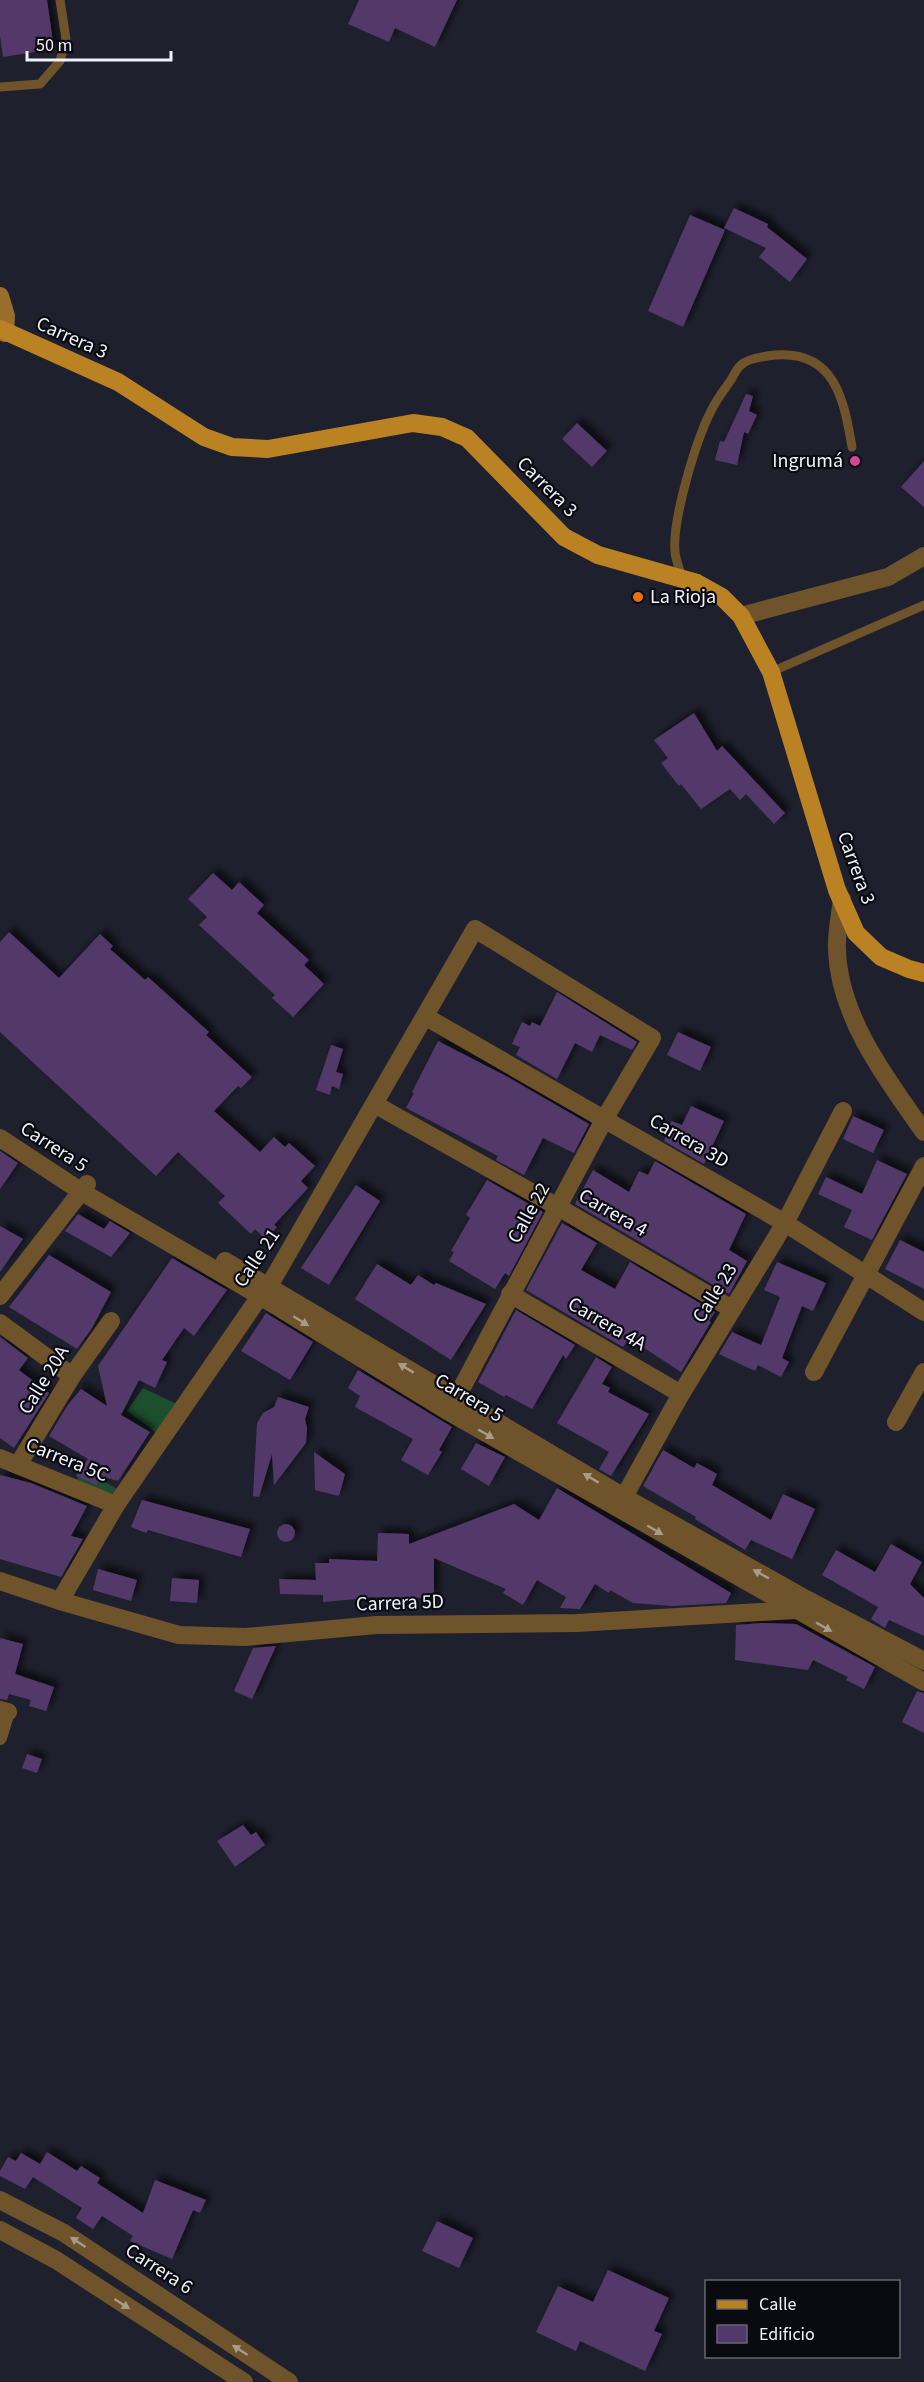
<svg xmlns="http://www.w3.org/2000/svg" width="924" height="2382" viewBox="0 0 924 2382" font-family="'Source Sans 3',sans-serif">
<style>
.green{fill:#1b4f2e}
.building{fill:#52396b;filter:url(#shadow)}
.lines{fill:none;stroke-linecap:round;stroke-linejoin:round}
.service{stroke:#6e532b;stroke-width:9}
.pedestrian{stroke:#6e532b;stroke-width:14}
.minor{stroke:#6e532b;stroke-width:18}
.tertiary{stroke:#6e532b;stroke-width:18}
.secondary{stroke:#996e2a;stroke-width:18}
.primary{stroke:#ba8223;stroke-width:18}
.oneway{fill:#a99a89}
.hotel-dot{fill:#d1479c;stroke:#0a0a11;stroke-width:2}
.food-dot{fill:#e8710a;stroke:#0a0a11;stroke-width:2}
.labels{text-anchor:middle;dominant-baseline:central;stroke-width:4.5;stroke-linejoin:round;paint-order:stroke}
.street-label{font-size:20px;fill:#f1f1fb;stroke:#0a0a11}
.poi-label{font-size:20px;fill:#f1f1fb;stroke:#0a0a11;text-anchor:end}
</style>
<defs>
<filter id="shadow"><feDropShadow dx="5.5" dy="-5.5" stdDeviation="3" flood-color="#0009"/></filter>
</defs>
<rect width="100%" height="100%" fill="#1f202e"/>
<path class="green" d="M143 1388 177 1404 160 1435 113 1499 75 1484 80 1473 104 1481 117 1489 158 1434 127 1411Z"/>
<g class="building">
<path d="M0 0H47L54 49 3 57 0 36Z"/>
<path d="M359 0H457L435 47 395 28 389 42 348 24Z"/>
<path d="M734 208 768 224 767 227 807 259 790 282 759 257 766 248 724 228Z"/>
<path d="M690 215 725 230 683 327 648 311Z"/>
<path d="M746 394 753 396 749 411 757 415 748 434 744 432 737 465 715 460 720 441 724 442Z"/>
<path d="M577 423 607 451 592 467 562 439Z"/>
<path d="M924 461V507L901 487Z"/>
<path d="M694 713 717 751 722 746 785 813 774 824 746 794 740 800 730 789 701 809 681 784 679 786 661 763 668 758 654 740Z"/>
<path d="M213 873 232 890 239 882 264 905 257 913 309 960 304 965 324 984 293 1017 272 998 275 995 199 925 207 917 188 899Z"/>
<path d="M9 932 59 978 100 934 113 946 110 949 145 980 148 977 209 1032 206 1035 252 1077 241 1088 238 1086 214 1111 260 1152 274 1137 285 1147 289 1143 315 1166 301 1181 308 1188 274 1225 277 1227 266 1240 255 1229 251 1234 218 1203 225 1196 178 1152 156 1176 0 1032V942Z"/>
<path d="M557 992 637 1042 632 1050 600 1035 592 1052 575 1043 557 1079 516 1055 520 1047 512 1044 522 1022 530 1026 532 1022 540 1026Z"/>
<path d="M678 1032 711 1047 700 1071 667 1055Z"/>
<path d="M438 1041 506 1076 589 1124 574 1153 543 1138 524 1175 496 1160 498 1156 406 1108 414 1093 412 1092Z"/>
<path d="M331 1045 343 1049 336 1072 343 1074 339 1089 332 1086 330 1095 316 1090Z"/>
<path d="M691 1106 724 1121 704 1164 664 1141 671 1121 682 1125Z"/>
<path d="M853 1116 884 1130 873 1153 843 1139Z"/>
<path d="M0 1151 18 1163 0 1189Z"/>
<path d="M877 1160 907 1174 872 1240 844 1227 852 1210 818 1194 826 1177 862 1194Z"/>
<path d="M655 1161 746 1214 729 1250 747 1261 729 1294 575 1204 593 1170 629 1192 639 1171 648 1175Z"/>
<path d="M487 1180 543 1212 509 1276 505 1273 495 1289 449 1261 454 1252 451 1251 470 1218 466 1215Z"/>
<path d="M356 1185 380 1201 329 1285 301 1268Z"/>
<path d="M78 1214 104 1229 110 1221 130 1233 111 1257 65 1231Z"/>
<path d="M562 1223 597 1243 581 1270 615 1289 630 1262 715 1312 709 1321 711 1322 681 1372 629 1338 623 1347 526 1290Z"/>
<path d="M0 1226 23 1239 0 1272Z"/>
<path d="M900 1240 924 1252V1289L885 1269Z"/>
<path d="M49 1255 111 1292 92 1328 77 1349 9 1307Z"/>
<path d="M172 1258 227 1290 194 1336 184 1328 162 1360 167 1362 155 1388 139 1380 121 1415 150 1432 118 1481 101 1476 97 1485 76 1476 88 1459 49 1436 67 1406 81 1389 107 1406 98 1366Z"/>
<path d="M777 1262 826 1283 813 1311 802 1306 782 1358 789 1362 781 1377 758 1365 755 1371 719 1354 732 1332 761 1345 780 1297 764 1290Z"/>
<path d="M377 1264 411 1285 418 1275 434 1285 436 1283 486 1304 451 1360 355 1299Z"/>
<path d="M516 1310 575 1345 566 1359 563 1355 532 1409 506 1395 504 1397 478 1382Z"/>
<path d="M266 1313 313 1342 290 1380 241 1351Z"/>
<path d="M0 1337 28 1358 19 1370 49 1393 14 1448 0 1438Z"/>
<path d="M596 1357 612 1367 602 1384 610 1388 608 1392 649 1414 611 1476 599 1469 609 1452 557 1423Z"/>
<path d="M358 1370 452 1427 439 1450 442 1452 428 1475 401 1460 413 1439 355 1407 360 1396 348 1388Z"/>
<path d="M278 1397 309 1407 305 1419 307 1428 306 1443 274 1485 272 1454 259 1497 253 1496 257 1423 263 1413 274 1407Z"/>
<path d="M476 1443 505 1457 489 1486 461 1469Z"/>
<path d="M663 1450 694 1468 697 1463 717 1474 712 1485 771 1520 783 1494 815 1509 792 1559 751 1540 745 1550 695 1519 696 1517 643 1486Z"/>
<path d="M314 1452 345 1474 339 1496 315 1490Z"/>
<path d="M0 1475 31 1483 87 1506 71 1536 83 1539 61 1577 0 1559Z"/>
<path d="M557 1488 731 1593 726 1603 672 1606 633 1603 610 1590 609 1593 595 1584 580 1609 560 1608 566 1597 537 1580 523 1605 503 1593 506 1589 434 1558V1598L357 1597V1599L323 1602V1595L280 1594 279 1579 316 1580 315 1563H329V1559L377 1561 378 1533 409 1534V1544L514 1504 539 1520Z"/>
<path d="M142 1500 250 1529 241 1557 148 1530 146 1533 131 1527Z"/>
<circle cx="286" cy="1533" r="9"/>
<path d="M891 1544 922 1562 910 1584 924 1598V1636L889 1620 885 1628 871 1619 878 1607 822 1575 836 1550 875 1572Z"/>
<path d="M98 1569 137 1580 131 1601 93 1590Z"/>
<path d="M172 1578 199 1580 197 1603 170 1601Z"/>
<path d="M762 1623 796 1624 875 1667 864 1689 846 1680 848 1677 813 1660 808 1670 735 1660 736 1625Z"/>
<path d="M0 1638 23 1644 15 1674 54 1687 46 1711 29 1706 31 1700 9 1694 7 1700 0 1699Z"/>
<path d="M276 1646 252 1699 234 1691 253 1648Z"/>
<path d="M917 1691 924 1693V1733L902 1722Z"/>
<path d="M27 1754 42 1759 37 1773 22 1768Z"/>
<path d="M243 1825 251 1835 256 1832 265 1845 235 1867 217 1841Z"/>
<path d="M47 2152 77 2171 81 2166 100 2178 97 2183 143 2213 155 2180 206 2200 200 2213 193 2210 172 2259 130 2241 133 2236 102 2216 93 2229 76 2218 82 2208 33 2177 25 2189 0 2176V2171L8 2157 16 2161 21 2153 40 2164Z"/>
<path d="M437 2221 473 2238 459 2268 422 2251Z"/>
<path d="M608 2270 669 2298 654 2331 662 2334 645 2371 580 2341 576 2351 536 2332 558 2286 593 2302Z"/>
</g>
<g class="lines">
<g class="service">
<path d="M0 87 40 84 60 61 66 39 60 0"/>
<path d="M682 579C680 570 676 561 675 552 672 520 696 440 711 411 716 400 724 390 731 380 733 376 737 368 741 365 748 358 766 356 775 355 835 350 844 400 852 447"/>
<path d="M771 672 924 605"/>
</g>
<path class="pedestrian" d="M0 1738 8 1712"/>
<g class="minor">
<path d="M741 616 888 577 924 556"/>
<path d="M842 899C840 916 836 934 837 950 839 1017 887 1080 924 1132"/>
<path d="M426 1017 785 1223 924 1312"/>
<path d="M376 1105 558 1207 732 1309"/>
<path d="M510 1294 681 1394"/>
<path d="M0 1296 87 1184"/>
<path d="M0 1323 72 1376"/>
<path d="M814 1372 924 1166"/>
<path d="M896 1422 924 1372"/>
<path d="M0 1458 116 1505"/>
<path d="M18 1465 72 1376 111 1321"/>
<path d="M624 1497 681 1394 785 1223 843 1111"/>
<path d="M0 1581 60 1601 179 1635 246 1637 376 1625 577 1623 795 1610 802 1603"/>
<path d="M60 1601 116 1505 260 1296 269 1286 475 929 652 1038 605 1118 450 1410"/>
<path d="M0 1710 8 1712"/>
<path d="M0 2200 64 2233 289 2382"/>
<path d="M0 2230 56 2260 244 2382"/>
</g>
<g class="tertiary">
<path d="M0 1138 82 1192 260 1296 449 1412 924 1682"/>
<path d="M225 1261 624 1497 806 1599 924 1661"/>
</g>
<path class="secondary" d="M0 296 6 316 5 333"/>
<path class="primary" d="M0 329 118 382 204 437 232 447 268 449 413 423 442 427 467 438 564 537 598 555 697 583 722 597 741 616 771 672 837 890 856 933 881 957 909 969 924 973"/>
</g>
<defs><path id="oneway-solid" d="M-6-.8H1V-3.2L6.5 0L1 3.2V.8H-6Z" transform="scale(1.5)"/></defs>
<g class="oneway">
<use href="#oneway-solid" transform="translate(301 1321) rotate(32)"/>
<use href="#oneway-solid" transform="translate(406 1368) rotate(-149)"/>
<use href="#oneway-solid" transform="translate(486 1434) rotate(30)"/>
<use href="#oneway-solid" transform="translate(591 1478) rotate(-149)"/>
<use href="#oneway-solid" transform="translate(655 1530) rotate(30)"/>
<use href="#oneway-solid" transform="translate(761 1574) rotate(-151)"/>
<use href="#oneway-solid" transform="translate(824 1627) rotate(29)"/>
<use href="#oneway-solid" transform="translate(78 2242) rotate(-147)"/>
<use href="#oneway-solid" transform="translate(122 2304) rotate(33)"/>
<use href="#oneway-solid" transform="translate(240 2350) rotate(-147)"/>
</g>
<circle class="hotel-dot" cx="855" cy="461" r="6"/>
<circle class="food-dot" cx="638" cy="597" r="6"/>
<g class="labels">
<g class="street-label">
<text transform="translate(72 338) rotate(24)">Carrera 3</text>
<text transform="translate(547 487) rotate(45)">Carrera 3</text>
<text transform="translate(856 868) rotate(70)">Carrera 3</text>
<text transform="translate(689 1141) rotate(30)">Carrera 3D</text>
<text transform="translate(54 1147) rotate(33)">Carrera 5</text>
<text transform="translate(529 1213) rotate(-61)">Calle 22</text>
<text transform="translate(613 1213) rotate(30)">Carrera 4</text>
<text transform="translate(257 1258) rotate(-56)">Calle 21</text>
<text transform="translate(715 1293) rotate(-58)">Calle 23</text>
<text transform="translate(607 1324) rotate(30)">Carrera 4A</text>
<text transform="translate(44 1380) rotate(-58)">Calle 20A</text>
<text transform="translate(469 1398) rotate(31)">Carrera 5</text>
<text transform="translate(67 1460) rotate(22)">Carrera 5C</text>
<text transform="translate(400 1603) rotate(-2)">Carrera 5D</text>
<text transform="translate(159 2269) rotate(33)">Carrera 6</text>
</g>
<g class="poi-label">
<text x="843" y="461">Ingrumá</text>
<text x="650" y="597" text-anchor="start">La Rioja</text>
</g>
</g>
<rect x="705" y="2280" width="195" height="78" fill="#0a0a11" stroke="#66666f" stroke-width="1.5"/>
<rect x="717" y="2300" width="30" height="9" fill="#ba8223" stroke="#66666f" stroke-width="1.5"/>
<text x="759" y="2310" font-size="18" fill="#f1f1fb">Calle</text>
<rect x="717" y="2325" width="30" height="18" fill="#52396b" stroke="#66666f" stroke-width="1.5"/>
<text x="759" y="2340" font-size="18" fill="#f1f1fb">Edificio</text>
<path d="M27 51v9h144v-9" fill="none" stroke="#f1f1fb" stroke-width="3"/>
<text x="36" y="51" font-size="18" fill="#f1f1fb" stroke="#0a0a11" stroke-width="4.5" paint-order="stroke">50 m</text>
</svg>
